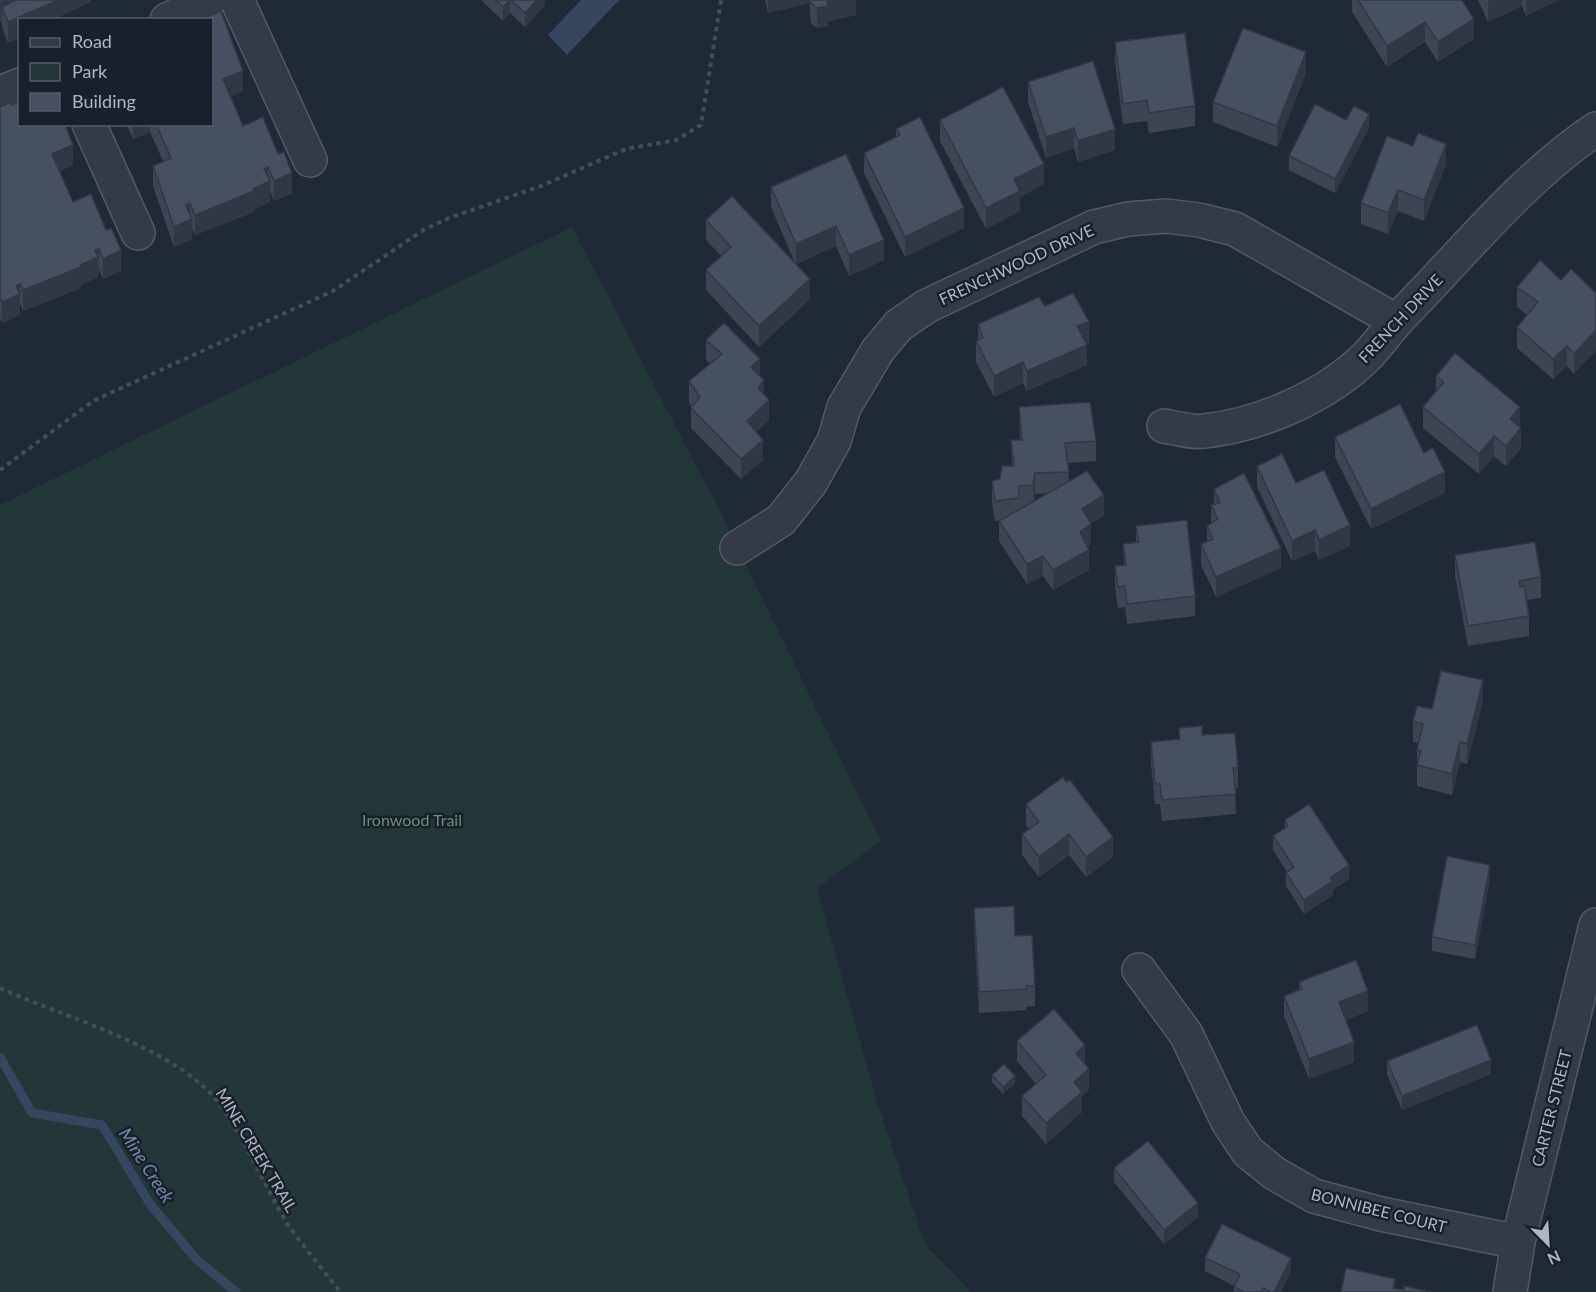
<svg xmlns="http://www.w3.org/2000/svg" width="1596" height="1292" viewBox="0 0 1596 1292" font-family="Lato,sans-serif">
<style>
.green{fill:#233638}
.water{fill:#36465e}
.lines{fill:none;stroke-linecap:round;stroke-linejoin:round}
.stream{stroke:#36465e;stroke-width:9}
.street-casing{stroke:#515964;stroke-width:36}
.path{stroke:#405154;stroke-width:4;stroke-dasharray:4.5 4.5;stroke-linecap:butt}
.street{stroke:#343b46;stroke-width:33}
.wall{fill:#3d4553;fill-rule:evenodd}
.shaded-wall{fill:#323843}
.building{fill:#475060;stroke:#323843;stroke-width:1.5}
.labels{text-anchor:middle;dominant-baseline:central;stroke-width:5;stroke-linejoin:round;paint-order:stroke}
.street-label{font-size:16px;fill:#aeb6c3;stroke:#19202b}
.park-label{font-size:16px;fill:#679272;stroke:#19202b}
.water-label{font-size:18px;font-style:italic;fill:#778caa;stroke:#19202b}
</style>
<rect width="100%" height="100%" fill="#202936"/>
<path class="green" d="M572 227 716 504 881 841 817 888 878 1105 925 1244 971 1292H0V505Z"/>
<path class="water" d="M581 0H619L567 55 548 35Z"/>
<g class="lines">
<path class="stream" d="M0 1057 32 1113 102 1125 150 1204 196 1259 236 1292"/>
<defs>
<g id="street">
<path d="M237 0 310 160"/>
<path d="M167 20 209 0"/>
<path d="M0 93 20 85"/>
<path d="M89 124 138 233"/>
<path d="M1164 426C1176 428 1192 433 1204 431 1261 425 1327 396 1367 356 1380 343 1390 327 1403 314 1463 253 1525 176 1596 129"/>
<path d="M737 548 781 520 811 482 834 441 844 407 878 350 899 325 927 306 1094 227 1128 219 1166 216 1199 220 1235 229 1396 321"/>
<path d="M1139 970 1186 1034 1228 1122 1248 1152 1274 1173 1314 1196 1381 1214 1518 1242"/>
<path d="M1510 1292 1518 1242 1596 925"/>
</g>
</defs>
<use href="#street" class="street-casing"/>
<g class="path">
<path d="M0 470 93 401 333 291 425 229 449 218 541 186 626 149 676 140 701 125 721 0"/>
<path d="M0 988C64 1017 151 1040 204 1087 236 1115 263 1186 287 1223 303 1247 323 1269 340 1292"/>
</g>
<use href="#street" class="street"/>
</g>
<g class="wall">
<path d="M0 0H91V2L62 15V19L60 20H20L8 43 2 27V22H0Z"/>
<path d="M481 0H545V5L525 27 510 13 503 21Z"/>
<path d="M765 0H856V15L828 21V26L817 28 811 24 810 16V3L768 13Z"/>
<path d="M1352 0H1462L1474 39 1438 62 1425 42 1387 67 1352 12Z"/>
<path d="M1478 0H1559L1526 16 1522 6 1488 22Z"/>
<path d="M212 20 243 91 231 96 243 126 292 193 274 201 270 191V202L254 209V212L195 235 192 229V239L174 247 153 186V166L163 161 150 132 133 139 126 124H212Z"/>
<path d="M1115 42 1195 106V126L1149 133 1147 121 1123 124 1115 62Z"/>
<path d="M1306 73 1277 147 1213 122V102Z"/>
<path d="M1028 82 1115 150 1078 162 1074 148 1046 158 1028 102Z"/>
<path d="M12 105 73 165 60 171 73 202 121 271 103 279 99 269 98 277 81 285V288L23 311 20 304V315L2 323 0 318V107Z"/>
<path d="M940 120 1044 184 1020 197V211L986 229 940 141Z"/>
<path d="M1346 120 1369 128 1335 193 1289 170V156Z"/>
<path d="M896 129 964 228 905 257 864 173V153L896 137Z"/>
<path d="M846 154 884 260 849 276 836 246 796 264 810 299 759 347 706 290V270L721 256 706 240V220L795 263 771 207V187Z"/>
<path d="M1446 164 1424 221 1398 211 1388 234 1361 224V203Z"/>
<path d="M1561 280 1596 293 1574 374 1567 366 1553 379 1517 348V327L1527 315 1517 307V287Z"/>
<path d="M1045 306 1089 343 1086 344 1087 365 1027 391 1023 383 994 397 976 362V341L978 340V324Z"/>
<path d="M706 340 760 376 769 420 756 432 763 460 741 479 691 428V408L692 407 689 402V381L710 364 706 360Z"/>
<path d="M1436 376 1520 427 1521 448 1506 466 1494 456 1479 474 1423 428V407L1436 391Z"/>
<path d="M1019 407 1096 441V461L1068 463 1069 481 1104 515 1091 524V544L1088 547 1089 570 1053 590 1043 576 1027 584 999 541V521H995L992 502V481L1000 479 1012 466 1011 440H1020ZM1047 493 1034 501 1035 494Z"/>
<path d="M1335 437 1424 453 1445 493 1371 529 1335 457Z"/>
<path d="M1257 466 1296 483 1350 546 1319 560 1315 551 1292 561 1257 487Z"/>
<path d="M1214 489 1281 568 1216 597 1201 565V544L1207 542V526L1211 523V505H1214Z"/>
<path d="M1136 526 1195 596V616L1127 624 1125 607 1118 608 1115 587V566L1124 565 1123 544 1136 542Z"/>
<path d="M1455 555 1541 577V598L1527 600 1529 616V636L1468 646 1455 576Z"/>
<path d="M1483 701 1467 764 1460 762 1452 795 1417 786V750L1418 743 1413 742V721L1432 709Z"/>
<path d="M1179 728 1202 735 1238 768V788H1235L1236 814 1162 821 1160 804H1155L1151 763V742L1179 740Z"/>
<path d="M1026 804 1113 857 1086 877 1069 855 1039 877 1022 855V834L1029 829 1026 825Z"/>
<path d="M1285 820 1349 879 1333 890V895L1304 914 1286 886V873L1287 872 1273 850V836L1285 828Z"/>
<path d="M1490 878 1475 959 1432 951V937Z"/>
<path d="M974 908 1015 936 1035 986V1006L1026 1007V1010L979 1013 974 928Z"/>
<path d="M1299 982 1368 1011 1346 1020 1354 1062 1309 1079 1284 1016V996L1299 990Z"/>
<path d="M1017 1041 1085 1064 1089 1089 1082 1096V1112L1046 1144 1022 1116V1096L1036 1084 1017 1061Z"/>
<path d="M1387 1061 1491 1074 1402 1110 1387 1074Z"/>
<path d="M992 1075 1015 1083 1003 1094 992 1082Z"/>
<path d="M1114 1168 1198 1217 1164 1244 1114 1182Z"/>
<path d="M1205 1258 1291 1272 1281 1292H1234V1286L1205 1271Z"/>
</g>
<g class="shaded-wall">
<path d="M4 0H12V17L2 7V22H0V2Z"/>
<path d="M58 0H91V2L62 15V19L60 20H20V38L8 43V22Z"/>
<path d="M510 0V13L503 21V7Z"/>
<path d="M537 0H545V5L525 27V13Z"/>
<path d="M768 0H810V3L768 13Z"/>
<path d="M832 0H856V15L828 21V26L817 28V8L827 1Z"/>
<path d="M1491 0H1522V6L1488 22V1Z"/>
<path d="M1526 0H1559L1526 16Z"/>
<path d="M1474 19V39L1438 62V42Z"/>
<path d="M1425 22V42L1387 67V46Z"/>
<path d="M1306 52V73L1277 147V126Z"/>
<path d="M243 71V91L223 100V79Z"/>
<path d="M1369 114V128L1335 193V179Z"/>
<path d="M133 124H150V132L133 139Z"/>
<path d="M1074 128V148L1046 158V137Z"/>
<path d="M1115 129V150L1078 162V141Z"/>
<path d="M1446 144V164L1424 221V200Z"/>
<path d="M73 145V165L52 175V154Z"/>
<path d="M1044 164V184L1020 197V211L986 229V208L1014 179Z"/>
<path d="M268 167V182L270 181V202L254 209V212L195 235V215L253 189 264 169Z"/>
<path d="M292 173V193L274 201V181Z"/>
<path d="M1398 190V211L1388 234V213Z"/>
<path d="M190 203V220L192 219V239L174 247V227L186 205Z"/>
<path d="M964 208V228L905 257V237Z"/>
<path d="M836 226V246L796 264V244Z"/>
<path d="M884 240V260L849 276V255Z"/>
<path d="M99 249 98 277 81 285V288L23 311V290L80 265 95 250Z"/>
<path d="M121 250V271L103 279V259Z"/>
<path d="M810 279V299L759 347V326Z"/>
<path d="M20 284V315L2 323V302L16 286Z"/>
<path d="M1089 322V343L1077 347V326Z"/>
<path d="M1596 330V351L1574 374V354Z"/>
<path d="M1087 345V365L1027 391V371Z"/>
<path d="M1567 346V366L1553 379V359Z"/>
<path d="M760 359V380L751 367Z"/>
<path d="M1023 362V383L994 397V376Z"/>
<path d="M764 380V401L758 388Z"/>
<path d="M769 400V420L747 441V421Z"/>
<path d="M1520 407V427L1510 419Z"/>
<path d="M1521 428V448L1506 466V446Z"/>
<path d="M1494 436V456L1479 474V454Z"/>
<path d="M763 440V460L741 479V459Z"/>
<path d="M1445 472V493L1371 529V509Z"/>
<path d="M1035 473V494L1033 505V485Z"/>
<path d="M1104 495V515L1082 530V509Z"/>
<path d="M1091 524V544L1080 552V532Z"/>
<path d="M1350 525V546L1319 560V540Z"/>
<path d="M1315 530V551L1292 561V541Z"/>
<path d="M1281 548V568L1216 597V577Z"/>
<path d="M1089 550V570L1053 590V570Z"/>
<path d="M1043 556V576L1027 584V564Z"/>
<path d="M1483 680V701L1467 764V744Z"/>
<path d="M1460 742V762L1452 795V774Z"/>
<path d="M1069 834V855L1039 877V857Z"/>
<path d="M1113 837V857L1086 877V857Z"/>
<path d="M1349 865V879L1333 890V895L1304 914V900L1330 878Z"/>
<path d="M1490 865V878L1475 959V945Z"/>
<path d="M1368 991V1011L1339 1023V1002Z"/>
<path d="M1354 1042V1062L1309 1079V1059Z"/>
<path d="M1085 1045V1066L1076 1053Z"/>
<path d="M1491 1060V1074L1402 1110V1096Z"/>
<path d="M1089 1069V1089L1082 1096V1112L1046 1144V1123L1074 1082Z"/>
<path d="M1015 1076V1083L1003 1094V1087Z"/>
<path d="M1198 1203V1217L1164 1244V1230Z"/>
<path d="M1291 1258V1272L1281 1292H1274Z"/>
</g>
<g class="building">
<path d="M13 0H58L8 22 2 7 14 1Z"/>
<path d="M496 0H510L503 7Z"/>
<path d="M511 0H537L525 13Z"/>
<path d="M811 0H832L827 1 828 6 817 8 811 3Z"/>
<path d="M1358 0H1462L1474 19 1438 42 1425 22 1387 46Z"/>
<path d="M221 11 243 71 223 79 243 126 263 117 278 154 284 152 292 173 274 181 268 167 264 169 270 181 253 189 254 191 195 215 190 203 186 205 192 219 174 227 153 166 171 158 156 124H212V20L202 19Z"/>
<path d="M1243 28 1306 52 1277 126 1213 102Z"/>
<path d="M1185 33 1195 106 1149 113 1147 100 1123 104 1115 42Z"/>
<path d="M1093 61 1115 129 1078 141 1074 128 1046 137 1028 82Z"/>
<path d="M1003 87 1044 164 1014 179 1020 191 986 208 940 120Z"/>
<path d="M20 101V124H65L73 145 52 154 73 202 91 194 106 230 111 228 121 250 103 259 99 249 95 250 98 257 80 265 81 267 23 290 20 284 16 286 20 294 2 302 0 298V107L11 102 12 105Z"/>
<path d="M1315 104 1346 120 1354 106 1369 114 1335 179 1289 156Z"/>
<path d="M920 117 964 208 905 237 864 153 900 135 896 129Z"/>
<path d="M1418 133 1446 144 1424 200 1398 190 1388 213 1361 203 1387 136 1413 146Z"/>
<path d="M846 154 884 240 849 255 836 226 796 244 771 187Z"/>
<path d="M732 196 810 279 759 326 706 270 731 247 706 220Z"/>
<path d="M1540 260 1561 280 1571 269 1596 293V330L1574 354 1567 346 1553 359 1517 327 1538 302 1517 287Z"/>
<path d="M1073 293 1089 322 1077 326 1087 345 1027 371 1023 362 994 376 976 341 983 338 978 324 1039 297 1045 306Z"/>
<path d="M724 323 760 359 751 367 764 380 758 388 769 400 747 421 763 440 741 459 691 408 700 397 689 381 722 354 706 340Z"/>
<path d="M1455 353 1520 407 1510 419 1521 428 1506 446 1494 436 1479 454 1423 407 1444 382 1436 376Z"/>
<path d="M1090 402 1096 441 1065 443 1069 472 1035 473 1033 485 1019 486V498L995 501 992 481 1000 479 1002 466H1014L1011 440H1022L1019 407Z"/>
<path d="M1400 404 1424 453 1433 448 1445 472 1371 509 1335 437Z"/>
<path d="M1282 454 1296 483 1324 470 1350 525 1319 540 1315 530 1292 541 1257 466Z"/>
<path d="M1087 471 1104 495 1082 509 1091 524 1080 532 1089 550 1053 570 1043 556 1027 564 999 521Z"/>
<path d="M1244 473 1281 548 1216 577 1201 544 1213 539 1207 526 1218 519 1211 505 1220 503 1214 489Z"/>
<path d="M1187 520 1195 596 1127 604 1125 586 1118 587 1115 566 1126 565 1123 544 1139 542 1136 526Z"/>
<path d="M1535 542 1541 577 1519 581 1520 587 1524 586 1529 616 1468 626 1455 555Z"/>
<path d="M1441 671 1483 680 1467 744 1460 742 1452 774 1417 765 1421 751 1417 750 1423 724 1413 721 1417 706 1432 709Z"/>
<path d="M1202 726V735L1235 733 1238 768H1233L1236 794 1162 800 1160 784H1155L1151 742 1180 739 1179 728Z"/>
<path d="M1063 777 1066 782 1070 780 1113 837 1086 857 1069 834 1039 857 1022 834 1039 822 1026 804Z"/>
<path d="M1309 804 1349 865 1330 878 1333 881 1304 900 1286 873 1294 867 1273 836 1288 826 1285 820Z"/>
<path d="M1447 856 1490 865 1475 945 1432 937Z"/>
<path d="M1014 906 1015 936 1032 935 1035 986H1026V989L979 992 974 908Z"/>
<path d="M1356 960 1368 991 1339 1002 1354 1042 1309 1059 1284 996 1302 989 1299 982Z"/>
<path d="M1054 1009 1085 1045 1076 1053 1089 1069 1074 1082 1082 1092 1046 1123 1022 1096 1046 1075 1017 1041Z"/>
<path d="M1477 1025 1491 1060 1402 1096 1387 1061Z"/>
<path d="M1004 1064 1015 1076 1003 1087 992 1075Z"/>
<path d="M1148 1141 1198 1203 1164 1230 1114 1168Z"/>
<path d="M1222 1224 1291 1258 1274 1292H1271L1263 1288 1261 1292H1244L1234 1287 1240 1274 1205 1258Z"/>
<path d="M1346 1268 1395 1279 1393 1288 1404 1290V1286L1431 1292H1341Z"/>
</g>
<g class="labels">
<g class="street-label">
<text transform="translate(1016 264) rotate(-25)">FRENCHWOOD DRIVE</text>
<text transform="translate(1400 318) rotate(-47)">FRENCH DRIVE</text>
<text transform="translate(1551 1108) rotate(-76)">CARTER STREET</text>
<text transform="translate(257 1150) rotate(59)">MINE CREEK TRAIL</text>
<text transform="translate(1379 1210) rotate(14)">BONNIBEE COURT</text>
</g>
<g class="park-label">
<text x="412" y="819">Ironwood Trail</text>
</g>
<g class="water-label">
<text transform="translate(147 1165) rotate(57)">Mine Creek</text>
</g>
</g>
<rect x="18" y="18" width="195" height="108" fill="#19202b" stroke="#555c68" stroke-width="1.5"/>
<rect x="30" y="38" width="30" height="9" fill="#343b46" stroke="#555c68" stroke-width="1.5"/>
<text x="72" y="48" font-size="18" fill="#aeb6c3">Road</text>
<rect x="30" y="63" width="30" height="18" fill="#233638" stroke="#555c68" stroke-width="1.5"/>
<text x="72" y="78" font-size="18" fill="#aeb6c3">Park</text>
<rect x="30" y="93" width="30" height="18" fill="#475060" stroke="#555c68" stroke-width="1.5"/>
<text x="72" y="108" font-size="18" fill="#aeb6c3">Building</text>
<g transform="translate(1548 1244) rotate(156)" stroke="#19202b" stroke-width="4.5" paint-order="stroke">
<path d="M0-4.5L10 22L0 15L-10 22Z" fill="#aeb6c3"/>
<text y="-9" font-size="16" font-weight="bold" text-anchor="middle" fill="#aeb6c3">N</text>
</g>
</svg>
